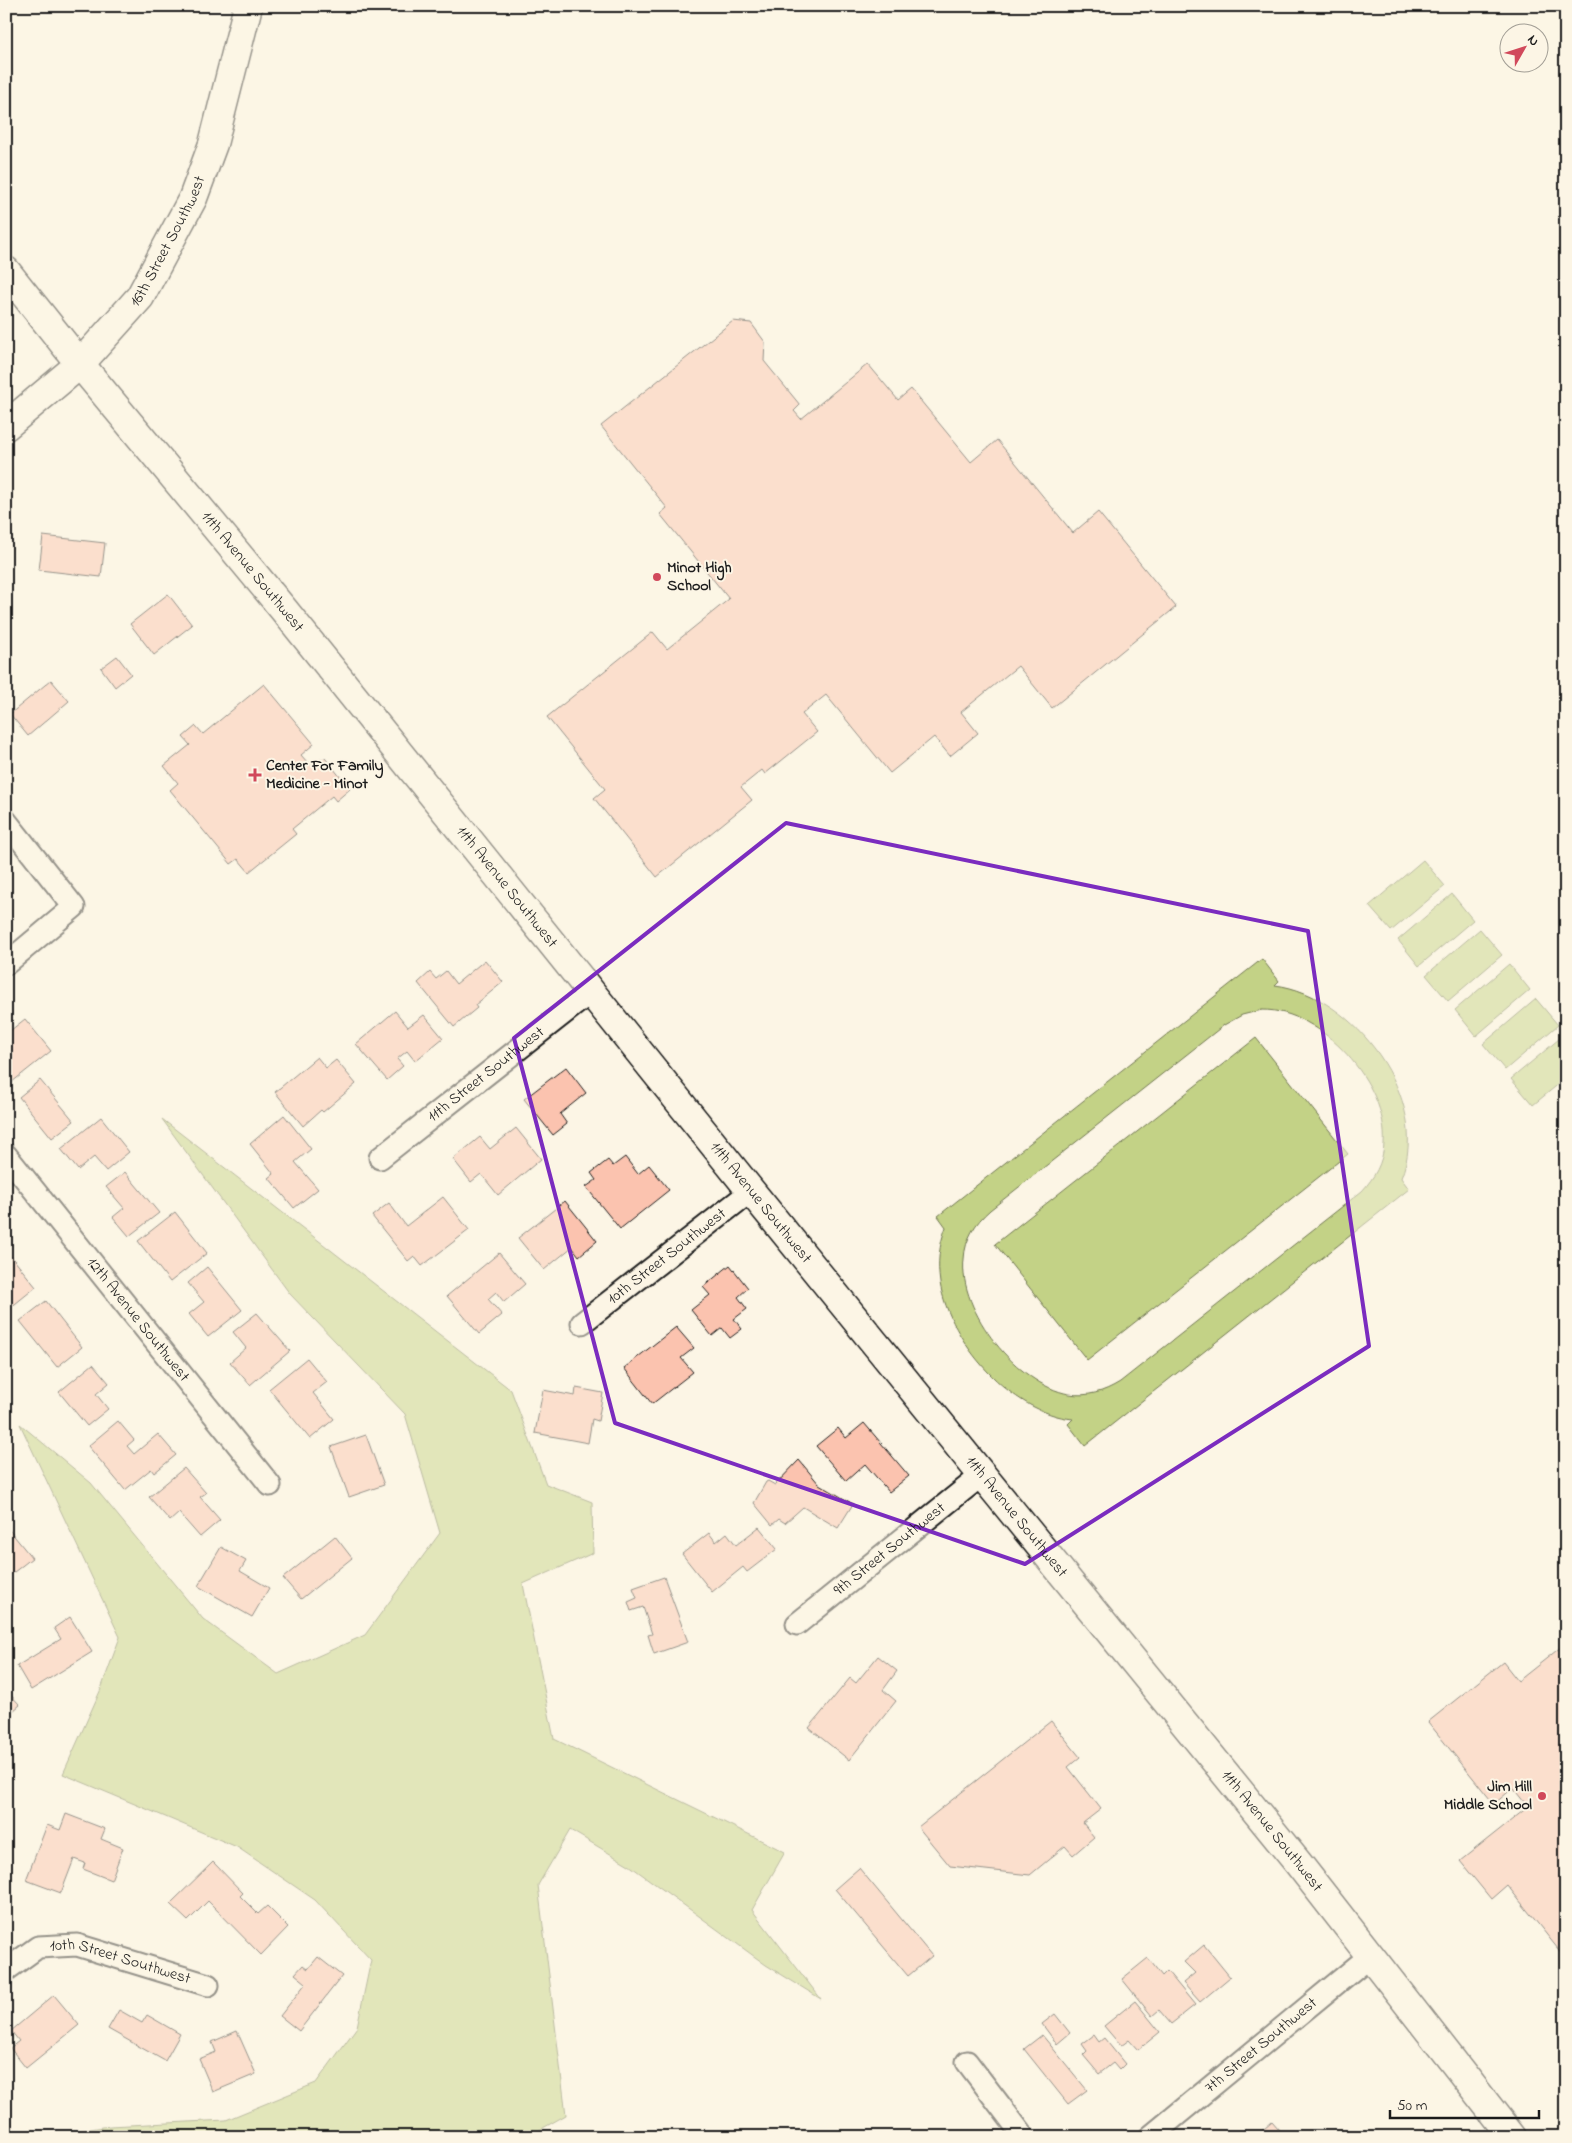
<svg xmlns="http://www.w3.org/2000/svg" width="1572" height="2143" viewBox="0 0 1572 2143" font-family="'Indie Flower',sans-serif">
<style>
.green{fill:#c3d286;stroke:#707751;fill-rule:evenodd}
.building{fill:#fbc3af;stroke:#1c1c1c}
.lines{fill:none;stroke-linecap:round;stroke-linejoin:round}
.street-casing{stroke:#1c1c1c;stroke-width:25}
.secondary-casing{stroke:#1c1c1c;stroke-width:31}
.street{stroke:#fcf5e5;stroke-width:21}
.secondary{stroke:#fcf5e5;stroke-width:28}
.marked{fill:none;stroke:#7b2cbf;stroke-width:4;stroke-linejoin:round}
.poi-dot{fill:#d1495b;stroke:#fcf5e5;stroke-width:2}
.labels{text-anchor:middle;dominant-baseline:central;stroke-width:4;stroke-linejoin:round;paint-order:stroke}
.street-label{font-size:16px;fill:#1c1c1c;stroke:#fcf5e5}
.poi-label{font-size:16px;font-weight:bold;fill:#1c1c1c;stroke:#fcf5e5;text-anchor:start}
</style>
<rect width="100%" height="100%" fill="#fcf5e5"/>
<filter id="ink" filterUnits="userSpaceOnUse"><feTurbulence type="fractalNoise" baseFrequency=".02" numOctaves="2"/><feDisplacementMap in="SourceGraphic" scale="10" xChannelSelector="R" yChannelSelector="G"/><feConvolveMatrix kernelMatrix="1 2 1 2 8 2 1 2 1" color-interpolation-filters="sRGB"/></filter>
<g filter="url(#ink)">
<g class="green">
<path d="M1423 860 1445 886 1391 931 1369 906Z"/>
<path d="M1452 894 1473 920 1419 966 1398 940Z"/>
<path d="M1480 929 1502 955 1448 1001 1426 975Z"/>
<path d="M1262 959 1279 981 1275 985C1355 995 1433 1100 1401 1178L1409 1189 1085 1446 1068 1424 1073 1419C1011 1413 950 1342 940 1283 937 1263 939 1245 946 1227L938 1216ZM1262 1010C1321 1009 1389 1085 1384 1144 1383 1163 1374 1178 1362 1191L1120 1382C1104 1392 1087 1397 1069 1394 1018 1385 958 1311 964 1259 965 1239 975 1223 990 1210L1224 1025 1242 1015Z"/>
<path d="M1509 964 1530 990 1476 1036 1455 1010Z"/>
<path d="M1536 999 1558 1025 1505 1070 1483 1044Z"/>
<path d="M1565 1034 1566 1078 1533 1105 1511 1079Z"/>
<path d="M1256 1038 1348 1154 1087 1360 995 1244Z"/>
<path d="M162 1119 511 1390 546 1484 592 1502 593 1553 523 1584 554 1739 785 1852 752 1910 821 1999 766 1965 629 1865 570 1830 538 1885 566 2115 527 2137H37L110 2126 226 2120 316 2083 357 2027 371 1960 315 1900 237 1847 63 1774 101 1689 120 1637 20 1424 91 1483 203 1619 278 1674 365 1635 440 1533 405 1414 290 1294Z"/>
</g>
<g class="building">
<path d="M733 321 751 323 765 342 764 361 800 405 794 411 801 419 868 364 898 400 911 389 971 462 997 440 1073 533 1098 512 1176 607 1052 708 1018 666 961 712 978 733 950 756 934 737 890 773 826 695 802 714 817 732 765 774 762 770 741 787 752 800 657 877 594 798 605 789 547 717 653 632 667 649 729 599 660 514 667 508 601 426Z"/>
<path d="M43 536 105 543 101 577 39 570Z"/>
<path d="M168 594 192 625 154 655 130 624Z"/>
<path d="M117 656 131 674 115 687 101 668Z"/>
<path d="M51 680 69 701 28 736 10 714Z"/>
<path d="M264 684 314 744 301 755 308 763 325 758 350 789 336 801 332 796 292 829 296 834 249 872 238 859 231 864 170 790 178 783 164 766 190 745 183 737 196 726 203 734Z"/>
<path d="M485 960 503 982 475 1005 477 1008 454 1027 418 983 430 972 436 979 446 971 456 984Z"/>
<path d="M395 1011 408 1027 424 1015 443 1038 415 1061 407 1051 397 1059 403 1066 387 1080 356 1044Z"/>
<path d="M25 1019 51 1051 7 1086 6 1034Z"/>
<path d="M317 1057 326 1068 336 1060 356 1084 323 1112 321 1110 303 1126 275 1092Z"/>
<path d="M566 1067 586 1093 560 1114 567 1124 553 1135 524 1099Z"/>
<path d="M40 1080 74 1121 52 1138 19 1097Z"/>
<path d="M284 1115 311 1149 295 1162 318 1189 294 1208 269 1178 274 1174 250 1144Z"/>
<path d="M101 1117 129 1152 106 1171 94 1157 78 1170 61 1149Z"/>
<path d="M516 1128 541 1159 498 1195 481 1174 471 1182 453 1159 480 1137 490 1149Z"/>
<path d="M625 1157 638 1174 649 1165 669 1190 620 1229 586 1187 596 1180 591 1173 608 1160 613 1166Z"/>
<path d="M125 1172 159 1213 129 1236 113 1217 124 1208 106 1187Z"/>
<path d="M443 1197 469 1230 422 1266 414 1256 408 1261 372 1216 389 1203 406 1226Z"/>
<path d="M565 1201 597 1241 579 1256 572 1247 544 1270 518 1238Z"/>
<path d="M175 1212 207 1253 170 1282 138 1241Z"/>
<path d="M6 1250 36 1287 10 1308 6 1303Z"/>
<path d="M499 1253 525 1284 504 1302 496 1292 488 1299 502 1315 479 1334 447 1296Z"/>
<path d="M730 1265 748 1288 738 1297 747 1309 734 1319 742 1329 730 1338 722 1328 712 1336 691 1310 710 1295 703 1287Z"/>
<path d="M207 1267 242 1310 208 1337 189 1314 204 1302 188 1283Z"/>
<path d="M46 1301 82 1347 57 1367 20 1321Z"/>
<path d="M257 1313 290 1351 250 1385 230 1362 246 1348 233 1332Z"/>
<path d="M676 1327 694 1348 681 1358 693 1372 652 1404 624 1368Z"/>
<path d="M307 1358 327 1382 313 1393 334 1419 310 1439 269 1389Z"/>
<path d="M93 1364 109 1383 96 1394 108 1409 87 1426 59 1392Z"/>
<path d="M576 1388 603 1393 598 1421 592 1419 588 1443 535 1433 543 1390 575 1396Z"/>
<path d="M118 1421 134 1440 127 1446 134 1454 158 1434 176 1455 154 1473 151 1469 125 1490 88 1446Z"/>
<path d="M864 1423 909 1476 889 1492 865 1464 846 1481 816 1446 838 1428 846 1438Z"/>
<path d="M366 1435 384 1485 349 1497 331 1447Z"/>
<path d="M799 1460 819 1484 853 1504 838 1528 803 1507 785 1523 779 1519 772 1525 754 1503 766 1482 768 1481 775 1485Z"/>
<path d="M184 1468 206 1493 200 1497 220 1520 200 1537 179 1513 170 1521 149 1497Z"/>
<path d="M6 1526 32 1558 9 1576 6 1573Z"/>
<path d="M759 1527 777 1549 747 1572 743 1567 712 1592 682 1554 709 1533 716 1542 727 1533 736 1545Z"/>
<path d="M335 1536 352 1558 301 1599 283 1578Z"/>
<path d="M221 1547 246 1561 240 1571 269 1588 252 1617 198 1586Z"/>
<path d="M664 1577 688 1642 654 1654 648 1635 652 1634 643 1607 631 1611 628 1602 637 1598 633 1588Z"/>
<path d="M70 1617 92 1652 31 1690 17 1666 61 1639 54 1628Z"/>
<path d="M1566 1643V1959L1507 1885 1491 1899 1460 1861 1528 1807 1513 1788 1494 1804 1428 1722 1503 1662 1518 1681Z"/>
<path d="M878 1656 897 1671 883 1690 896 1701 849 1760 809 1728 850 1678 856 1683Z"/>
<path d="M6 1690 20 1705 6 1717Z"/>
<path d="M1051 1721 1080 1757 1068 1767 1101 1809 1083 1823 1094 1837 1073 1855 1065 1846 1030 1875 950 1866 918 1827Z"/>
<path d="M66 1814 105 1829 101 1839 123 1848 111 1880 83 1869 85 1863 74 1859 61 1893 26 1880 47 1825 60 1830Z"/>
<path d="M213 1862 243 1893 240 1896 258 1914 267 1906 288 1927 261 1955 208 1901 188 1921 170 1904Z"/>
<path d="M859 1868 932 1956 908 1976 835 1889Z"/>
<path d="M1204 1945 1230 1977 1200 2002 1183 1983 1195 1973 1184 1962Z"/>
<path d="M318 1957 342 1976 299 2031 280 2016 306 1983 295 1974 303 1965 308 1969Z"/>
<path d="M1148 1958 1162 1976 1167 1971 1195 2005 1171 2024 1159 2010 1152 2016 1122 1979Z"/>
<path d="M54 1995 79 2025 26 2068 10 2048 19 2041 11 2031Z"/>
<path d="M1135 2001 1160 2032 1138 2050 1129 2040 1121 2046 1104 2026Z"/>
<path d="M119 2010 142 2023 147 2015 180 2034 165 2061 108 2029Z"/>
<path d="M1055 2014 1070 2033 1057 2044 1042 2024Z"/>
<path d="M237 2031 256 2074 213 2092 199 2059 216 2052 212 2042Z"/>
<path d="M1042 2035 1087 2090 1068 2104 1024 2049Z"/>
<path d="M1094 2035 1099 2042 1104 2038 1125 2064 1119 2070 1113 2063 1099 2074 1083 2055 1087 2051 1082 2044Z"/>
<path d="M1272 2122 1285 2137H1257L1256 2136Z"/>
</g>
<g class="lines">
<defs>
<g id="street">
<path d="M6 821 74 907 6 964"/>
<path id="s1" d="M6 1155 270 1485"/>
<path id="s2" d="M380 1158 591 992"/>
<path id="s3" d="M582 1323 751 1191"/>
<path id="s4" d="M797 1624 982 1475"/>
<path id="s5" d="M6 1970 38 1947 77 1945 208 1985"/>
<path d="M967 2062 1024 2137"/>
<path id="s6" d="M1150 2137 1371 1955"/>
</g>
<g id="secondary">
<path id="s7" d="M6 271 80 364 284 610 751 1191 1298 1863 1512 2137"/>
<path id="s8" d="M6 426 80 364 140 297 193 198 213 144 248 6"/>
</g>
</defs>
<use href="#street" class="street-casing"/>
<use href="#secondary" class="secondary-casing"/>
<use href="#street" class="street"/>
<use href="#secondary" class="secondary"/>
</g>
</g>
<path d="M0 0H1572V2143H0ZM786 823 1308 931 1369 1346 1025 1564 615 1423 514 1038Z" fill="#fcf5e5" fill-opacity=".55" fill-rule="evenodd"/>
<path class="marked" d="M786 823 1308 931 1369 1346 1025 1564 615 1423 514 1038Z"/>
<g class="poi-dot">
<circle cx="657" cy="577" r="5"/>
<path d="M252.5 767.5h5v5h5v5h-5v5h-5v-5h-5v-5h5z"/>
<circle cx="1542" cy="1796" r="5"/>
</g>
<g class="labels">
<g class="street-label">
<text stroke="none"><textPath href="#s8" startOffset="249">16th Street Southwest</textPath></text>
<text stroke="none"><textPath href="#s7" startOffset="389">11th Avenue Southwest</textPath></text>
<text stroke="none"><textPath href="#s7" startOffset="794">11th Avenue Southwest</textPath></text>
<text stroke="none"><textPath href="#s2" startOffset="135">11th Street Southwest</textPath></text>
<text stroke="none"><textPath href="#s7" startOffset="1199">11th Avenue Southwest</textPath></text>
<text stroke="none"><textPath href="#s3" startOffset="108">10th Street Southwest</textPath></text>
<text stroke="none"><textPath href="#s1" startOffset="211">12th Avenue Southwest</textPath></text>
<text stroke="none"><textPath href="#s7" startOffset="1604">11th Avenue Southwest</textPath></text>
<text stroke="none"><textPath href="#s4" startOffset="119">9th Street Southwest</textPath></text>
<text stroke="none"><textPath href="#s7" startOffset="2009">11th Avenue Southwest</textPath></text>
<text stroke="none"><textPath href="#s5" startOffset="124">10th Street Southwest</textPath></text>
<text stroke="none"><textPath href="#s6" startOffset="144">7th Street Southwest</textPath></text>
</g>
<g class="poi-label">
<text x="667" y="568">Minot High<tspan x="667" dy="18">School</tspan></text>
<text x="266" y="766">Center For Family<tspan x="266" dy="18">Medicine - Minot</tspan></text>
<text x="1532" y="1787" text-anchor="end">Jim Hill<tspan x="1532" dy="18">Middle School</tspan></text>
</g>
</g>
<rect width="1572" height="2143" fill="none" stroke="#fcf5e5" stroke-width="25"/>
<rect x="12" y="12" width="1547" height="2118" fill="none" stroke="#1c1c1c" stroke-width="2" filter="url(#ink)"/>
<g transform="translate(1524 48) rotate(51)"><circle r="24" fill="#fcf5e5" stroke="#a29e95"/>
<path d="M0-4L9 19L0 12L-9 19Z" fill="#d1495b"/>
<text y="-8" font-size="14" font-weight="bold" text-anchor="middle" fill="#1c1c1c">N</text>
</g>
<path d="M1390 2110v8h149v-8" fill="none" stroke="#1c1c1c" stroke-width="2.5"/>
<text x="1397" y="2110" font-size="15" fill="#1c1c1c" stroke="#fcf5e5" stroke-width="4" paint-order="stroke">50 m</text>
</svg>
